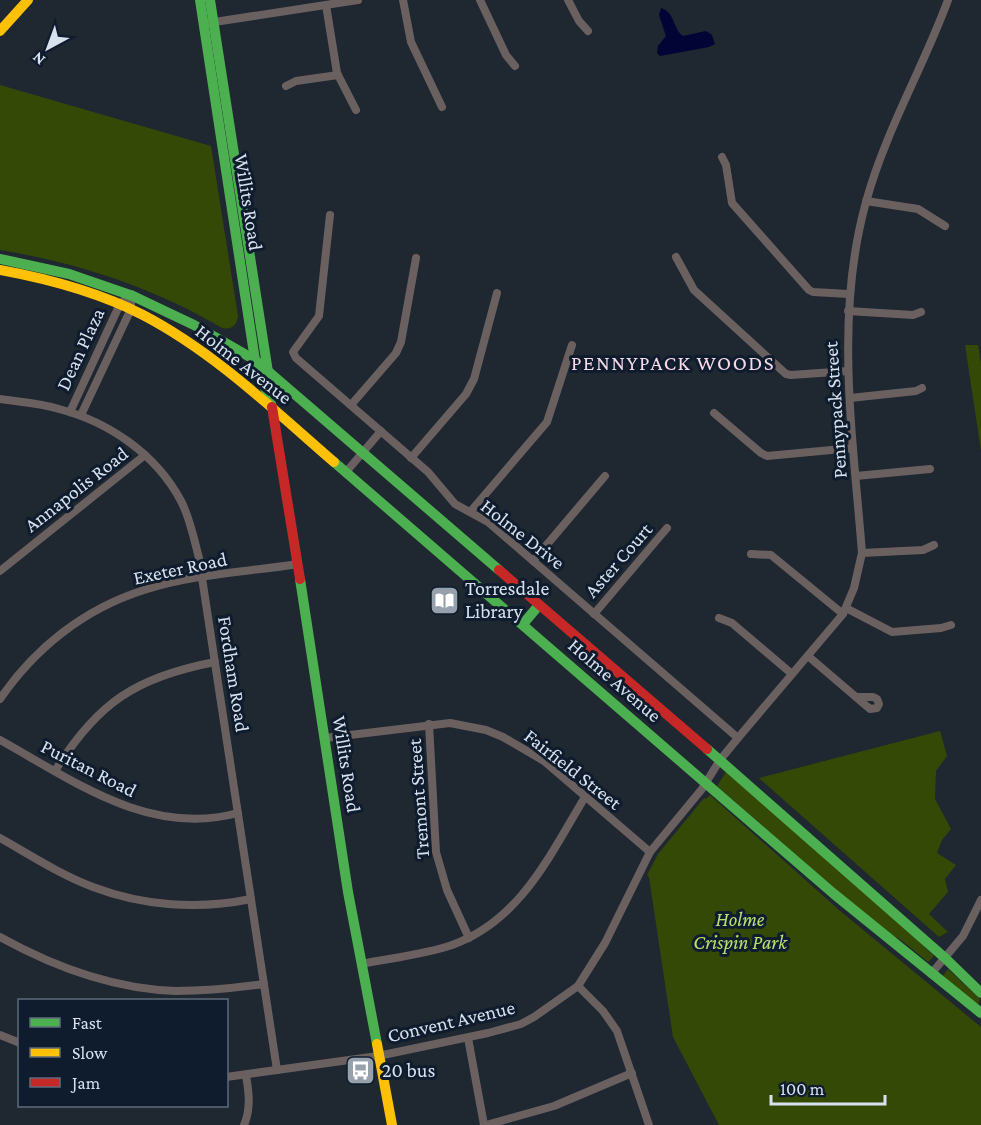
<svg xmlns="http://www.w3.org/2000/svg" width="981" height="1125" viewBox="0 0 981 1125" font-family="'Crimson Pro',serif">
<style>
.green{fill:#354906}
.water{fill:#030436}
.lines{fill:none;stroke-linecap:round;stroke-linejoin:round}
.street{stroke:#6b6060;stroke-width:8}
.fast{stroke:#4caf50;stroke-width:10}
.slow{stroke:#ffc107;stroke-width:10}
.jam{stroke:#c62828;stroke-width:10}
.labels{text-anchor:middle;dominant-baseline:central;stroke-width:6;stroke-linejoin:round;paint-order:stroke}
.street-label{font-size:20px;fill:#d8e2ef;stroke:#0e1c2e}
.poi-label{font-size:20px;fill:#d8e2ef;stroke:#0e1c2e;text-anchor:start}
.park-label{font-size:20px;font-style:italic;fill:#bae073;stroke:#0e1c2e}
.neighbourhood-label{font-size:21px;letter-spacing:1.5px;fill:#f8d9e8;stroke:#0e1c2e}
</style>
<rect width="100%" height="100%" fill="#1f2730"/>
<g class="green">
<path d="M0 85 211 146 238 316C237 326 231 330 222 328 153 287 78 263 0 250Z"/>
<path d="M965 345H978L981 363V451Z"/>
<path d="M940 731 947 756 936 771 935 799 951 829 942 840 937 853 956 865 945 879 948 892 929 914 948 932 939 937 759 778Z"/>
<path d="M726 772 883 907 934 956 928 962 901 940 881 929 717 786Z"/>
<path d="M710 795 839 910 981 1027V1125H719L673 1037 649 877 647 875 658 854 704 798 706 799Z"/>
<path d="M948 969 980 999 978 1005 942 977Z"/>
</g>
<path class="water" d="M661 8C675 12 673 29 683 36L706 31 712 35 715 44 709 47 660 56 657 53 658 46 666 36 659 15Z"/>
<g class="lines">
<g class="street">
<path d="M403 0 411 42 442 107"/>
<path d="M480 0 506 55 515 66"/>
<path d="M568 0 579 21 588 31"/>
<path d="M326 5 337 73 356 110"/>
<path d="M208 23 358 0"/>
<path d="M286 86 296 81 338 75"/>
<path d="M722 157 726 165 732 203 809 290 813 292 849 294"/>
<path d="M866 201 918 209 945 226"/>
<path d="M330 215 319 316 293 352 296 358 428 472 455 504 488 522 738 738"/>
<path d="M676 257 694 290 786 374 791 375 848 371"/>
<path d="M848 311 913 315 921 312"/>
<path d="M850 398 916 391 922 388"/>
<path d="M0 399C20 402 40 403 59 409 109 422 156 454 181 501 190 518 194 539 199 558L277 1070"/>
<path d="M351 405 396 353 401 342 416 258"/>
<path d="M70 412 120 304 131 294"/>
<path d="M714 413 761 453 767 456 853 448"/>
<path d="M81 415 131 309V294"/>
<path d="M411 458 466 394 474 379 497 293"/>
<path d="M346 472 381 431"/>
<path d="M856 476 930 469"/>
<path d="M471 511 547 422 572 345"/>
<path d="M862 553 923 550 934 545"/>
<path d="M751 554 771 555 843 614"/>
<path d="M533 561 605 476"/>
<path d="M0 571 145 455"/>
<path d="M846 608 892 632 941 628 951 625"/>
<path d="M594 614 667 528"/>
<path d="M719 618 732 623 792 674"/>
<path d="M808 656 870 709 877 708 879 704 877 699 873 697H856"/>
<path d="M0 699C35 648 84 609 144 590 192 574 247 572 298 564"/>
<path d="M429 724 436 852 447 890 469 938"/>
<path d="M325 738 450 723 486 730 503 737 544 761 650 852"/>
<path d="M0 740C74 781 149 837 238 813"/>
<path d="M55 771C97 703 136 677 215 662"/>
<path d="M0 838C30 855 61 875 93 887 143 906 198 910 251 899"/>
<path d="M0 937C54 967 113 989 176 991 206 991 235 988 264 984"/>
<path d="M361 964C391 958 423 955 452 945 520 921 550 855 585 797"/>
<path d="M931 974 963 936 981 900"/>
<path d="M578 986 603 1011 617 1031 649 1125"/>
<path d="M0 1035 20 1043"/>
<path d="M468 1038 484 1125"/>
<path d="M226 1077 378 1056 488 1033 521 1024 534 1017 578 986 605 943 650 852 702 789 720 760 738 738 843 614 854 588 862 553C853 436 834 317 866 202 885 132 923 68 948 0"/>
<path d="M244 1125C251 1109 249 1092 246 1076"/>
<path d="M486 1125 554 1106 632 1073"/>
</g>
<g class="fast">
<path d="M200 0 255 360 272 407"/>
<path d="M210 0 268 372"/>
<path d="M0 259 69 274 133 296 194 325 255 360 499 570"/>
<path d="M334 462 834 894 981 1013"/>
<path d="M300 579 348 892 377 1044"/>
<path d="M523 624 539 605"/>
<path d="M707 749 945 958 981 993"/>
</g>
<g class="slow">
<path d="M0 31 28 0"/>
<path d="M0 270C49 279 98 292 143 315 214 352 274 410 334 462"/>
<path d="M377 1044 392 1125"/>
</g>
<g class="jam">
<path d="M272 407 300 579"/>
<path d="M499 570 707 749"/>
</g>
</g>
<defs>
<symbol id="library-square" viewBox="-11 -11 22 22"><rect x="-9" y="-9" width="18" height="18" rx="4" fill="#97a1ac" stroke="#0e1c2e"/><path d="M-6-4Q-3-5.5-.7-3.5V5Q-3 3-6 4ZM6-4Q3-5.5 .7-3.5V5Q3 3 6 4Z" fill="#fff"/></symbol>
<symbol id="bus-square" viewBox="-11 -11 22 22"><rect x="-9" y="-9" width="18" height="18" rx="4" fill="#97a1ac" stroke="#0e1c2e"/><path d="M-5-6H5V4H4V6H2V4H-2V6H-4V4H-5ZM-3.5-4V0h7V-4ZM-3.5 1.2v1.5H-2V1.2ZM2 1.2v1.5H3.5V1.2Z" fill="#fff"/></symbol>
</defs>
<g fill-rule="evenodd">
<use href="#library-square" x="428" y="584" width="33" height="33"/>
<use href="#bus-square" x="344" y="1054" width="33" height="33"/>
</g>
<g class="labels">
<g class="street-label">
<text transform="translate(249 202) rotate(81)">Willits Road</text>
<text transform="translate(80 349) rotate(-65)">Dean Plaza</text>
<text transform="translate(244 364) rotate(38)">Holme Avenue</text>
<text transform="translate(835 410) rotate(-94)">Pennypack Street</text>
<text transform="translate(76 489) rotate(-38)">Annapolis Road</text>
<text transform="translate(523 534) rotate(38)">Holme Drive</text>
<text transform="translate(618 560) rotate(-49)">Aster Court</text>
<text transform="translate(180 568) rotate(-12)">Exeter Road</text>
<text transform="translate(234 674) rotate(81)">Fordham Road</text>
<text transform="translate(615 680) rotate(41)">Holme Avenue</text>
<text transform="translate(347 764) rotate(81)">Willits Road</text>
<text transform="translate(89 768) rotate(27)">Puritan Road</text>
<text transform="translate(573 769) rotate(38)">Fairfield Street</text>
<text transform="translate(418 799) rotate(-94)">Tremont Street</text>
<text transform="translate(451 1021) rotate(-13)">Convent Avenue</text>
</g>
<g class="poi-label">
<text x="465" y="588">Torresdale<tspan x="465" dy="23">Library</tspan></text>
<text x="382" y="1070">20 bus</text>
</g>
<g class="park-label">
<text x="740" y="919">Holme<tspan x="740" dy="23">Crispin Park</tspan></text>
</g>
<g class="neighbourhood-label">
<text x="673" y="363">PENNYPACK WOODS</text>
</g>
</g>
<rect x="18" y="999" width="210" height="108" fill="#0e1c2e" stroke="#5f6b7b" stroke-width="1.5"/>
<rect x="30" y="1018" width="30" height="9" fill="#4caf50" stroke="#5f6b7b" stroke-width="1.5"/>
<text x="72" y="1029" font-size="18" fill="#d8e2ef">Fast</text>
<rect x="30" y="1048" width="30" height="9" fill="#ffc107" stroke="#5f6b7b" stroke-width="1.5"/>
<text x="72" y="1059" font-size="18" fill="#d8e2ef">Slow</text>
<rect x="30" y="1078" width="30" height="9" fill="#c62828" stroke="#5f6b7b" stroke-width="1.5"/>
<text x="72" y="1089" font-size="18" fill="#d8e2ef">Jam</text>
<g transform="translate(48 48) rotate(221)" stroke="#0e1c2e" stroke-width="4.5" paint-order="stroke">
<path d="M0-4.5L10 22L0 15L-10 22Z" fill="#d8e2ef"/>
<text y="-9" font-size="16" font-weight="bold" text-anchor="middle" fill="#d8e2ef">N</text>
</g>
<path d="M771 1095v9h114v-9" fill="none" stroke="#d8e2ef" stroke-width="3"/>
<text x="780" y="1095" font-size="18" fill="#d8e2ef" stroke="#0e1c2e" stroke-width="4.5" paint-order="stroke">100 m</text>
</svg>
